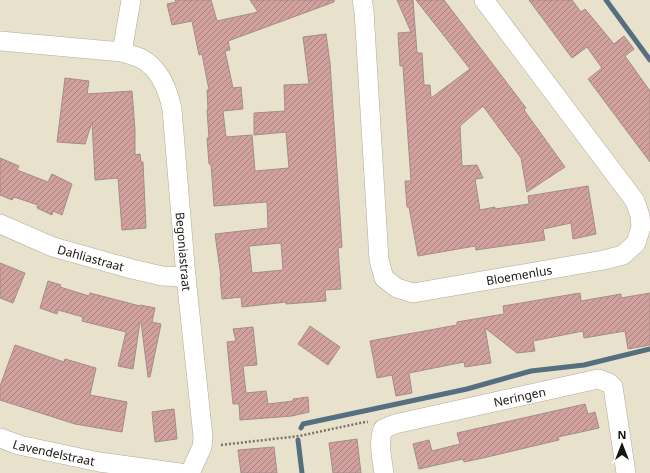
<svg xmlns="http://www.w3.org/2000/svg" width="650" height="473" viewBox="0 0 650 473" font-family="'Noto Sans',sans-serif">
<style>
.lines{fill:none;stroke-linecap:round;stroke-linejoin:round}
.stream{stroke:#566f80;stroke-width:5}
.building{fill:url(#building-hatch);stroke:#a48c8a;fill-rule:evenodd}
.minor-casing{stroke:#b0aa95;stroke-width:20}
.path{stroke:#767264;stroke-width:2.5;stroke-dasharray:2 2;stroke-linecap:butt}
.minor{stroke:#fff;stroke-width:19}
.labels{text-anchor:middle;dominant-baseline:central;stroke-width:4;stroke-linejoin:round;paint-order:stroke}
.street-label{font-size:12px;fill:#17150d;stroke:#fff}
</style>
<defs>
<pattern id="building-hatch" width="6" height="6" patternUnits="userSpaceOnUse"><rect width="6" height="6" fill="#d1a19e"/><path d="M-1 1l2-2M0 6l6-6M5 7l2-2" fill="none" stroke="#a9827f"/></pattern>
</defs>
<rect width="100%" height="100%" fill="#e8e2cc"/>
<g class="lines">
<g class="stream">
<path d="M606 0 650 60"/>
<path d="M301 428 303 424 467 389 531 371 584 365 650 349"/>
<path d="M298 440 302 473"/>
</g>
</g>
<g class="building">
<path d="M175 0H211L217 21 258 12 250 0H334V2L228 41 230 50 225 51 233 88 241 87 243 109 223 111 226 137 252 135 255 171 289 168 286 132 254 135V113L285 111 284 85 309 84 303 37 326 34 330 63 342 247 338 248 341 289 325 290 326 301 286 304V302L242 307 241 297 222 299 220 277H221L215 234 268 228 267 202 214 206 211 164H209L207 138H209L207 110H208L207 90H209L202 54 199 55 192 21 172 25 167 4 176 2ZM281 243 283 270 252 273 249 246Z"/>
<path d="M397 0H413L417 53H422L424 85H430L431 98 470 69 416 0H444L526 108 524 110 565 167 527 192 521 158 483 106 460 126 462 166 477 165 483 178 475 179 480 210 495 207V209L529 204 528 196 588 186 596 234 573 239 571 223 543 229 545 240 476 250 475 246 418 256 409 207H407L405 181H411L403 66H400L398 33 411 32Z"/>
<path d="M529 0H572L581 12 585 9 614 44 624 36 634 49 625 56 650 91V162L588 79 602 68 587 47 572 58Z"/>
<path d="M65 78 89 81 87 94 132 91 135 130V155L140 154 141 162H143L146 228 122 230 118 178 95 180 92 122 85 144 57 142Z"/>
<path d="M0 158 19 166 17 170 48 182 52 174 72 184 62 215 53 211 52 215 37 208 38 205 14 197 12 200 0 195Z"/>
<path d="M0 263 25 273 13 303 0 298Z"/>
<path d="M48 281 61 285 60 287 89 296 90 293 140 306V305L155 308 152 322 161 324 150 377H148L141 322H140L133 369 118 366 126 332 82 321 83 317 58 310 57 314 40 308Z"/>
<path d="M580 293 581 301 621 294V298L650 293V345L628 349 625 331 584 338 583 331 533 341 535 351 517 353 485 328 491 363 465 367 464 362 409 373 412 393 396 396 392 375 377 378 370 341 457 325V322L504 314 503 306Z"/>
<path d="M310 326 340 347 328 365 298 344Z"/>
<path d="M253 327 257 365 243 366 246 393 266 391 268 404 293 401V399L308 397 309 412 292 416 240 420 239 404H233L227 342 236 341 233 329Z"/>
<path d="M15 345 64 362 65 359 96 368 90 395 127 402 122 432 75 424 0 400V386Z"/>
<path d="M585 404 588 414 595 412 599 428 558 437 559 440 483 458 464 462 463 459 419 469 413 444 429 440 432 451 460 444 457 433Z"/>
<path d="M174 409 177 439 155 442 152 412Z"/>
<path d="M357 439 361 473H333L329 443Z"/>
<path d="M274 447 277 473H241L238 450Z"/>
</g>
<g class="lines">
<defs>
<g id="minor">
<path id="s1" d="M131 0 122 52C128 54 136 56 142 59 160 69 168 90 172 109L186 277 203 437 202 447 190 473"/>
<path id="s2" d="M362 0 364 11 379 260 384 278 397 288 413 293 604 260 623 255 636 243 641 227 640 216 635 201 484 0"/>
<path d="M0 41 122 52"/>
<path id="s3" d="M0 224 53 247 132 269 162 276 186 277"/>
<path id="s4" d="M0 438 19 445 99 462 180 473"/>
<path id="s5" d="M384 473C382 459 378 443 383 429L395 424 598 379 609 383 613 387 626 473"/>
</g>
</defs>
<use href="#minor" class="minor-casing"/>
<path class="path" d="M221 445 299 436 365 422H368"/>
<use href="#minor" class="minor"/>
</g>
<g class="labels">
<g class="street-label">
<text stroke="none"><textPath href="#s1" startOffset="277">Begoniastraat</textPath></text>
<text stroke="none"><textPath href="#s3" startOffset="97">Dahliastraat</textPath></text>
<text stroke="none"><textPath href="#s2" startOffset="420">Bloemenlus</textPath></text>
<text stroke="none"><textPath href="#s5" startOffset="185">Neringen</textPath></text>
<text stroke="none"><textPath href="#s4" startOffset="56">Lavendelstraat</textPath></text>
</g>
</g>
<g transform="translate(622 445)" stroke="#ffffff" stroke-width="3" paint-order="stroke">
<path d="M0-3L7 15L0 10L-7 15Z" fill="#17150d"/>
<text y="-6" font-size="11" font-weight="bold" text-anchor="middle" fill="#17150d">N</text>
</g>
</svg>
